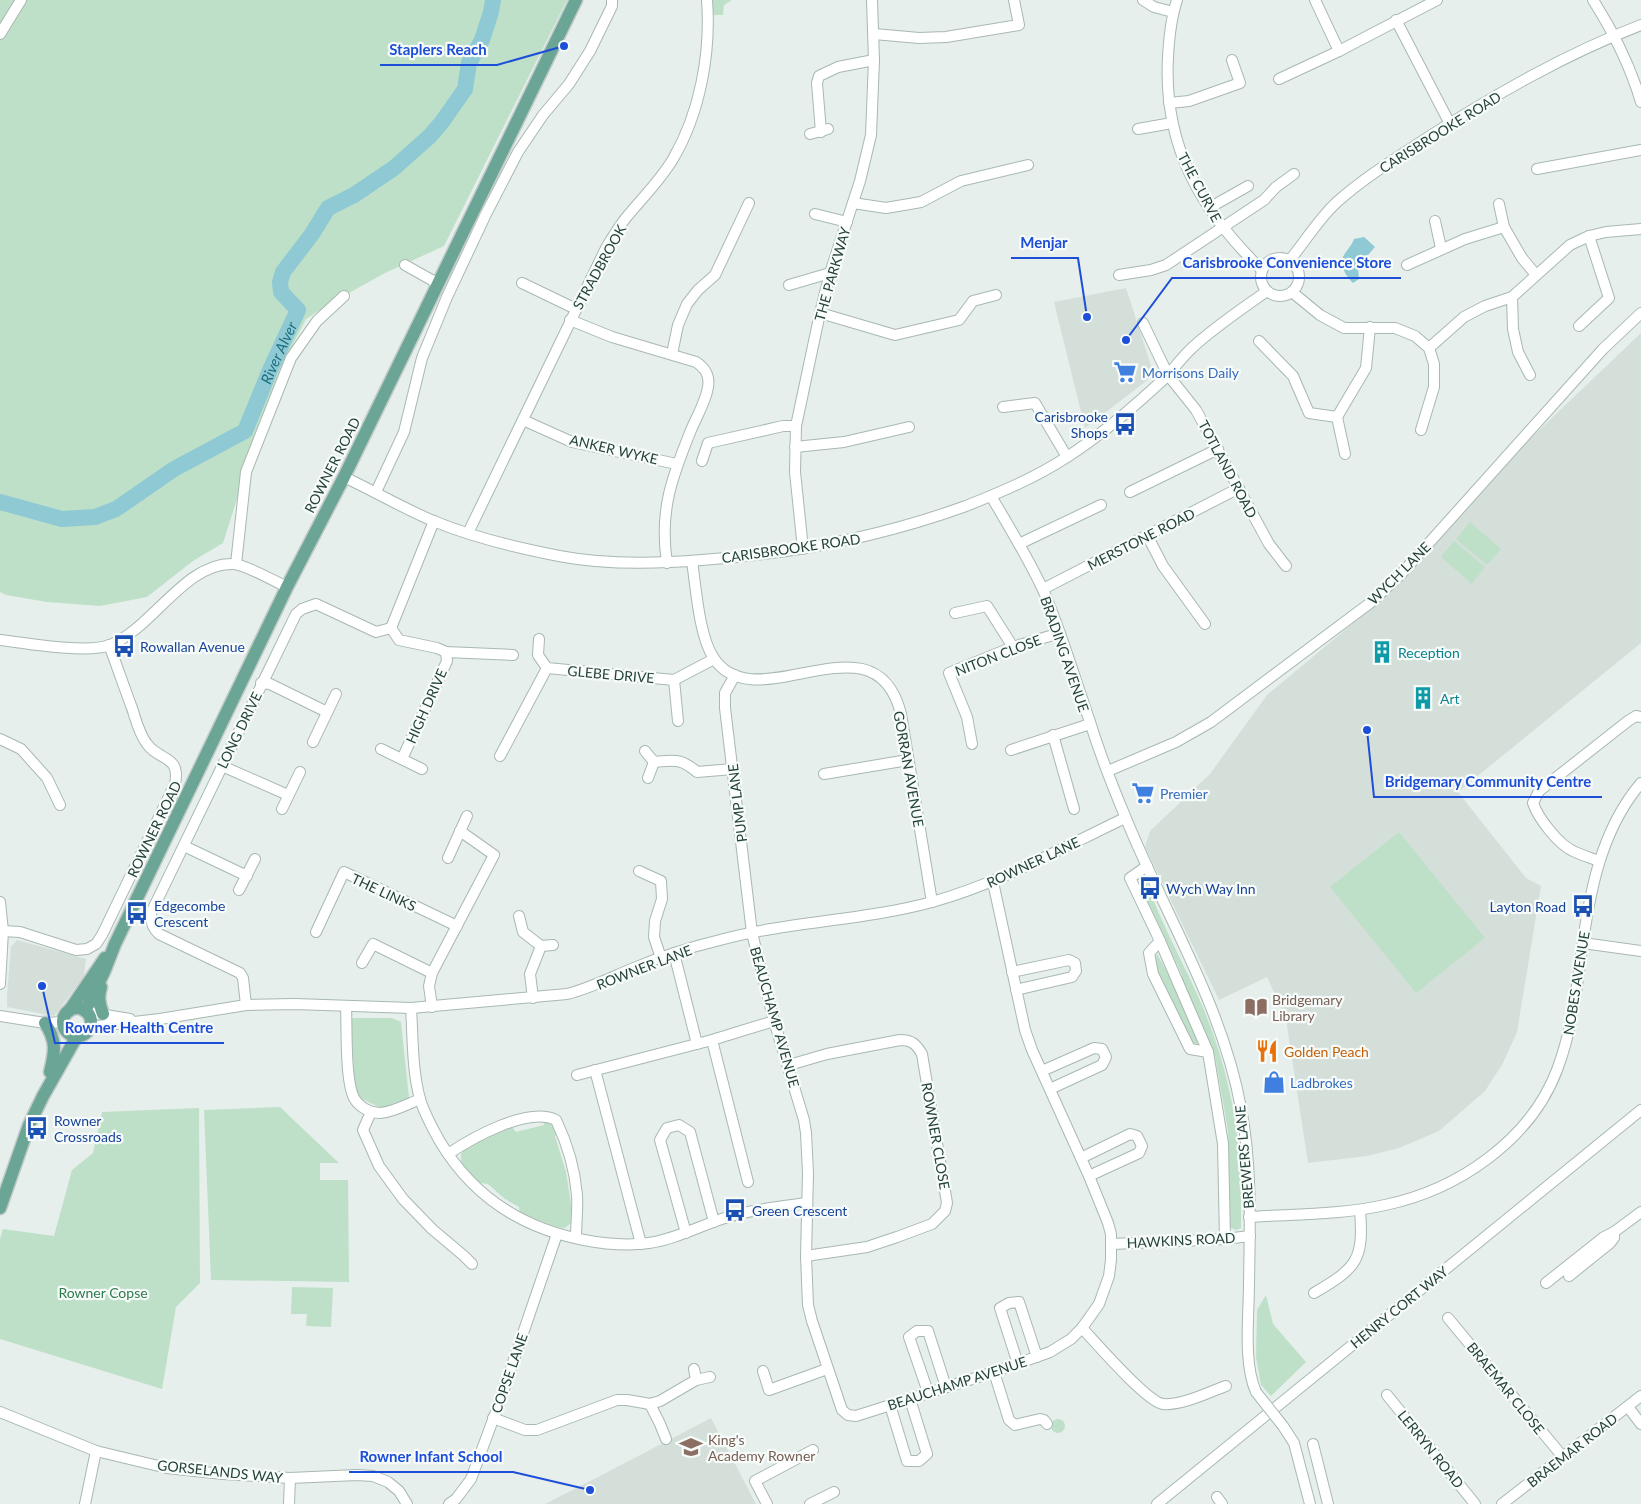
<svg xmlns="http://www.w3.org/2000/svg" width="1641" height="1504" viewBox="0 0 1641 1504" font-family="Lato,sans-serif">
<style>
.built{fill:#d4dfda}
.green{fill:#bfe0c8}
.water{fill:#8ec9d4}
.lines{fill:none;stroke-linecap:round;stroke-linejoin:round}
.river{stroke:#8ec9d4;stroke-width:16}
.minor-casing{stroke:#a8b8b2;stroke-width:12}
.major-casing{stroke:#c2cac8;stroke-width:15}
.minor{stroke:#fff;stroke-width:10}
.major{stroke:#6aa596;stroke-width:12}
.minor-bridge-casing{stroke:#a8b8b2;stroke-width:12;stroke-linecap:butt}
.minor-bridge{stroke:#fff;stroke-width:10}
.labels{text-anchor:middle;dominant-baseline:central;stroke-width:4.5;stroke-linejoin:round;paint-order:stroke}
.street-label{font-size:14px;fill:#24423a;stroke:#f7fbf9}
.shop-label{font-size:14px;fill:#366cbe;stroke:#f7fbf9;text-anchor:start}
.transit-label{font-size:14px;fill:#164399;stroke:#f7fbf9;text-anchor:start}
.culture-label{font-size:14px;fill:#0d838f;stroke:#f7fbf9;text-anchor:start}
.education-label{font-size:14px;fill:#785e54;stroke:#f7fbf9;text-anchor:start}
.food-label{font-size:14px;fill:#c56008;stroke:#f7fbf9;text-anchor:start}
.park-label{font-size:14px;fill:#2d7a4b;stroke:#f7fbf9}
.water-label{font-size:15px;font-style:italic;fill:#1c6f80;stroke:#f7fbf9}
.leader{fill:none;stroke:#1d4ed8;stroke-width:2}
.callout-dot{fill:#1d4ed8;stroke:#f7fbf9;stroke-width:2}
.callout-label{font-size:15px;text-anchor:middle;font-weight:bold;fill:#1d4ed8;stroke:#f7fbf9;stroke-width:4.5;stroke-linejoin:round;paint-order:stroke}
</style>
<rect width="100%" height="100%" fill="#e6efeb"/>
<g class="built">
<path d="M1126 288 1154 375 1085 428 1054 302Z"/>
<path d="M1641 333V643L1458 792 1526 878 1541 886 1517 1032 1503 1063 1485 1091 1439 1131 1399 1148 1367 1156 1308 1163 1286 1019 1267 977 1219 1000 1145 847 1150 831 1210 774 1267 695 1381 600 1513 455Z"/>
<path d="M17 940 86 959 84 976 54 1016 7 1007V995L11 947Z"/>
<path d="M711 1418 756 1504H545L600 1476Z"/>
</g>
<g class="green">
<path d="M0 0H567L444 246 385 273 329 304 306 319 287 356 261 423 223 543 193 561 147 597 100 606 47 602 6 595 0 592Z"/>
<path d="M710 0H732L724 5 723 15H711Z"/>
<path d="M1470 522 1501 549 1487 565 1456 539Z"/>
<path d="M1454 541 1485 567 1472 584 1441 557Z"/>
<path d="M1399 832 1485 938 1416 993 1330 887Z"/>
<path d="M1141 879 1146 881C1162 926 1186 967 1204 1010 1223 1056 1235 1105 1239 1155 1241 1176 1241 1198 1241 1220V1228L1236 1230 1227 1226V1200L1230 1199 1228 1131 1215 1056 1208 1044 1181 978 1182 975 1150 906 1146 905 1137 884Z"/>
<path d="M1157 954 1178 992 1198 1042 1196 1044 1190 1045 1157 976 1155 957Z"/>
<path d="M353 1018H392L401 1022 409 1098 381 1108 360 1098 355 1090 352 1038C347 1032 349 1024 353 1018Z"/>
<path d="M280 1107 339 1163H320V1180H348L349 1282 211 1280 204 1110Z"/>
<path d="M199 1108 200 1283 176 1307 162 1389 0 1339V1239L3 1229 54 1236 72 1170 93 1153 102 1112Z"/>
<path d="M543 1120 554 1125 559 1132 555 1136 566 1172 572 1210 574 1213 572 1222 565 1228 557 1227 520 1213 519 1207 505 1199 488 1184 480 1183 461 1163V1154L469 1144 512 1127 516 1132 544 1125Z"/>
<path d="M292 1287 333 1288 331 1327 306 1326 307 1314H291Z"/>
<path d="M1266 1295 1273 1324 1306 1362 1271 1396 1261 1385 1256 1357 1257 1310Z"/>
<circle cx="1058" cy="1426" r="7"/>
</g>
<path class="water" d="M1364 237 1375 247 1368 255 1362 258 1358 268 1359 279 1353 283C1346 276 1340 267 1343 257 1345 252 1351 247 1354 239Z"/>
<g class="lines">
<path class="river" id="s1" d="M0 502 62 519 95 517 116 509 174 469 245 431 270 370 298 310 281 292 280 282 283 272 312 234 328 208 354 195 394 168 430 136 442 122 465 89 469 63 482 40 491 12 493 0"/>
<defs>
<g id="minor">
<path d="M1143 0 1154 7 1173 12"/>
<path d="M1177 0C1171 18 1169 38 1168 57 1163 145 1200 210 1262 270"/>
<path d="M1315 0 1339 51"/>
<path d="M1593 0C1614 33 1630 65 1641 102"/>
<path d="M1396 20 1450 124"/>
<path d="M0 34 21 0"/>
<path d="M874 34 919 38 946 37 1019 25 1014 0"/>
<path d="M1279 79 1339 51 1437 0"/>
<path d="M1169 103 1189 101 1240 83 1232 60"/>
<path d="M1138 129 1172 123"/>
<path d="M821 132 817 83 819 76 838 67 874 60"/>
<path d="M810 134 828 129"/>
<path d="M1537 169 1641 150"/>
<path d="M853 203 886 208 921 202 961 181 1028 165"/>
<path d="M1499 204 1504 227"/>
<path d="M1209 208 1248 186"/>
<path d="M815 214 847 222"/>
<path d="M1435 221 1441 248"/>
<circle cx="1280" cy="277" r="19"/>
<path d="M1289 261C1304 243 1320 217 1337 202 1365 177 1398 157 1430 136 1498 93 1566 54 1641 25"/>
<path d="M405 265 437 283"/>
<path d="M1407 265 1465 239 1504 227 1522 258 1536 275"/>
<path d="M1119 275 1151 270 1166 265 1264 200 1276 187 1294 174"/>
<path d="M522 283 576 309"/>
<path d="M789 285 830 273"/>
<path d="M1292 292 1320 315 1344 328H1395L1415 336 1429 348 1434 364V387L1421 430"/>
<path d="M1512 297 1513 329 1518 352 1530 375"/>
<path d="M820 313 895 335 959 320 973 301 996 295"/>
<path d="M570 320 612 337 696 362C705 368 710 375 708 387 706 401 697 416 691 430 672 477 659 511 667 563"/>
<path d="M1143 323 1168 375 1196 410 1269 544 1286 566"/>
<path d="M1579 326 1609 298 1589 236"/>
<path d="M1259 341 1293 376 1309 413 1337 417 1366 368 1370 327"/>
<path d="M1429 348 1464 317 1485 306 1512 297 1570 245 1589 236 1606 232 1641 229"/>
<path d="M672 354 678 325 687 304 698 290 715 275 749 203"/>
<path d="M1003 407 1035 403 1067 457"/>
<path d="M1337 417 1345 454"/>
<path d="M523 420 572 442 677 464"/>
<path d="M795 447 844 442 909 427"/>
<path d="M702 461 708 443 783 426H796"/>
<path d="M344 477C374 491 406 510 436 522 475 538 518 548 559 556 606 565 654 564 702 560 793 554 880 537 966 506 1001 492 1035 478 1067 457 1103 434 1135 406 1166 377 1175 367 1183 356 1193 347 1216 326 1242 309 1267 291"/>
<path d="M376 492 404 432 422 358 447 297 486 214 518 152 543 115 569 84 590 51 612 6V0"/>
<path d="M1130 492 1218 449"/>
<path d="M991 496C1009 527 1029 559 1044 592 1062 634 1075 679 1090 722 1100 754 1112 785 1125 816 1164 913 1222 1004 1241 1108 1252 1165 1250 1225 1249 1283 1249 1316 1243 1363 1256 1392"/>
<path d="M468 533 606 248C612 238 618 228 625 219 641 199 660 181 673 159 700 113 711 53 707 0"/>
<path d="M1147 535 1163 566 1205 624"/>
<path d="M1019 544 1101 505"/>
<path d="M803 549 795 472 796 426 820 313 830 273 860 181 871 135 874 60 872 0"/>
<path d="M692 561C696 588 699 635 713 657 755 724 875 609 901 714L932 902"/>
<path d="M236 564 246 472 291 358 317 321 344 296"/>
<path d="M1043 589 1239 488"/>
<path d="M955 613 987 606 1013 647"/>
<path d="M391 628 399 640 437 648 446 652 513 655"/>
<path d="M539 639 538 655 547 668 674 680 714 659"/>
<path d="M0 640C25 643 87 654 110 645 152 629 186 561 234 564 246 565 274 581 287 587"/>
<path d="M735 675 725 693V708L752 933 774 1021 804 1120 806 1133 808 1173 806 1256 808 1305 812 1321 842 1410 848 1415 856 1416 994 1372 1050 1352 1071 1339 1082 1328 1099 1304 1109 1276 1111 1260V1234L1108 1223 1089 1176 1032 1050 1025 1030 993 882"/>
<path d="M674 680 678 721"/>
<path d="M261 683 270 684 327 712"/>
<path d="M1053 735 1074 809"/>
<path d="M0 739 21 749 47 778 60 805"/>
<path d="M313 742 336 694"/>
<path d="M972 744 967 717 949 673 1013 647 1060 633"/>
<path d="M381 749 422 769"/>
<path d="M1011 750 1090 724"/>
<path d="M645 751 654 762C675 760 681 758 697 772L733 769"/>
<path d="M500 756 547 668"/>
<path d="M402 759 447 661 446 652"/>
<path d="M222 766 288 795"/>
<path d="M1108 771 1176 742 1211 722 1370 603 1402 573 1603 349 1641 313"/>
<path d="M824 774 908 760"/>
<path d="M648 778 654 762"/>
<path d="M282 809 300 772"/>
<path d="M184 846 247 876"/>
<path d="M448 858 467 816"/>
<path d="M1599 861C1591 858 1581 855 1573 851 1558 844 1538 818 1533 803L1539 791 1628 721 1636 716 1641 717"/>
<path d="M1147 866 1130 878 1160 941 1208 1052 1223 1144 1225 1239"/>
<path d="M639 871 661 881 662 899 655 921 654 937 661 958"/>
<path d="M239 890 255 859"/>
<path d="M0 902 3 931 0 984"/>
<path d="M519 916 523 932 541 946 553 945"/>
<path d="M3 931 20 932 76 950 87 949 96 944 102 935 175 784C181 755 159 761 147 744 139 734 136 720 132 708 124 687 117 666 109 645"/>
<path d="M316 932 344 872 457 926"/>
<path d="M1160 941 1149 953 1153 974 1190 1049 1208 1052"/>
<path d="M1583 943 1641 951"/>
<path d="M674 953 697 1044"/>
<path d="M362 963 373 944 432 973"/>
<path d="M1012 972 1069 960 1075 963 1076 971 1072 977 1016 990"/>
<path d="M533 998 530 974 541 946"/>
<path d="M246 1005 243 978 240 973 159 934C152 927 151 922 151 913L296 614 302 609 316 604 376 632 391 628 434 521"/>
<path d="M346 1006C347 1028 345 1080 354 1098 359 1107 370 1113 380 1113 394 1112 408 1104 420 1099"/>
<path d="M432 1007 429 986 432 973 494 855 460 831"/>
<path d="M411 1008C413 1038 412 1070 420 1099 424 1113 432 1127 439 1140 472 1196 521 1228 584 1240 605 1244 627 1246 649 1243 677 1239 701 1225 728 1217 753 1209 780 1207 806 1203"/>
<path d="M87 1012 130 1019"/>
<path d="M0 1016 45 1023 63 1022"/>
<path d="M90 1027 160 1019 246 1005 295 1004 411 1008 567 994C591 988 612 977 634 968 662 956 691 947 720 940 790 921 862 921 932 902 1000 883 1062 848 1125 818"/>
<path d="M712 1040 748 1182"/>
<path d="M789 1065 827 1054 900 1040C912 1040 916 1044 922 1054L947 1203 945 1211 932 1224 897 1237 867 1247 806 1256"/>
<path d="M595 1070 641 1244"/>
<path d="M1042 1071 1094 1048 1102 1049 1106 1057 1102 1065 1050 1089"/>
<path d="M577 1075 712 1040 774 1021"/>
<path d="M371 1112 363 1130 379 1166 403 1199 432 1229 464 1256 472 1264"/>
<path d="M448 1154C472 1138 528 1106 556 1120 567 1143 575 1170 577 1195 578 1209 576 1224 576 1238"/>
<path d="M1081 1158 1130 1134 1137 1136 1142 1146 1139 1153 1089 1176"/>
<path d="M1249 1217C1294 1214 1341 1215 1385 1205 1457 1190 1530 1141 1557 1070 1571 1033 1576 995 1581 956 1589 895 1600 831 1641 783"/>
<path d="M686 1233 660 1140 667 1128 679 1125 690 1132 714 1222"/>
<path d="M1112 1244 1225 1239 1250 1236"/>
<path d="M1569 1276 1610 1243 1614 1238V1232L1641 1212"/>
<path d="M1546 1283 1604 1237 1614 1232"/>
<path d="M1314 1293C1357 1268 1364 1260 1360 1210"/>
<path d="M1448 1318 1563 1457"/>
<path d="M1082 1328C1096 1343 1147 1402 1163 1404 1181 1406 1209 1392 1226 1386"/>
<path d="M1018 1364 1000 1308 1009 1303 1019 1302 1037 1357"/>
<path d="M694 1369 696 1380"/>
<path d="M763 1371 769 1390 827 1369"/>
<path d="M994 1372 1009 1420 1015 1425 1040 1419 1044 1420 1047 1424"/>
<path d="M928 1392 909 1337 917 1331H928L946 1387"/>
<path d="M1387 1395 1475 1504"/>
<path d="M650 1404 660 1424 666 1439"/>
<path d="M890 1405 907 1461H919L927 1454 910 1399"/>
<path d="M1628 1407 1641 1424"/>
<path d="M0 1412 96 1451 167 1468 223 1474 290 1478 357 1475 373 1476 388 1482 399 1491 407 1504"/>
<path d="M493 1418 525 1430H537L617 1400H627L650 1404 660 1401 696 1380 710 1377"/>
<path d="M1283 1426 1294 1443 1310 1504"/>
<path d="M1313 1444 1328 1504"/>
<path d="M1217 1497 1222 1504"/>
<path d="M85 1504 96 1451"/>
<path d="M289 1504 290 1478"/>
<path d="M449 1504 456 1499 471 1479 497 1409 557 1234"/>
<path d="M767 1504 755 1481 813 1450"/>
<path d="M810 1504 834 1492"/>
<path d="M1157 1504 1641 1110"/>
<path d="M1502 1504 1641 1396"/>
</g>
<g id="major">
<path d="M101 987C98 997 99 1004 103 1014"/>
<circle cx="77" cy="1022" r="14"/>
<path d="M69 1011 105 958"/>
<path d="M85 1011 104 972 115 944 287 587 344 477 576 0"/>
<path d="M45 1023C57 1041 55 1052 50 1072"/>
<path d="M0 1208 29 1125 43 1096 77 1036"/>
</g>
</defs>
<use href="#minor" class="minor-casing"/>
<use href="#major" class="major-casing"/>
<use href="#minor" class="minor"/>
<use href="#major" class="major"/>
<defs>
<path id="minor-bridge" d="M1256 1392 1283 1426"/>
</defs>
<use href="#minor-bridge" class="minor-bridge-casing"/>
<use href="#minor-bridge" class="minor-bridge"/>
</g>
<defs>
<symbol id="supermarket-bare" viewBox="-9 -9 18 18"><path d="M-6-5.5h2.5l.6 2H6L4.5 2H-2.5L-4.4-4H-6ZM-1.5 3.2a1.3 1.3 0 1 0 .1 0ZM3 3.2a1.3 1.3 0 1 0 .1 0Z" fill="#3f7fe0" stroke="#f7fbf9" stroke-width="2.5" paint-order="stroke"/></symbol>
<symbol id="bus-bare" viewBox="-9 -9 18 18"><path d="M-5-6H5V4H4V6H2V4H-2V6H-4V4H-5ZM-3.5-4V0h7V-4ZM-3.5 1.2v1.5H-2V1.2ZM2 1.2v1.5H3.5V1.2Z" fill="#1a4fb4" stroke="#f7fbf9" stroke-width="2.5" paint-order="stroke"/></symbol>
<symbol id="building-bare" viewBox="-9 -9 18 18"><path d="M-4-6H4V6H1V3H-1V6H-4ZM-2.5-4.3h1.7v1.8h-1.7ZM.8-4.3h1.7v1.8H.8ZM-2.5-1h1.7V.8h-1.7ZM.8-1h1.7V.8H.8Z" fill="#0f9aa8" stroke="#f7fbf9" stroke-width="2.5" paint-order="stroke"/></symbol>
<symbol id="library-bare" viewBox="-9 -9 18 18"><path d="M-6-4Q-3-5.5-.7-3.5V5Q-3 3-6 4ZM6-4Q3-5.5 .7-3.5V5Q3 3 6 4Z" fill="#8d6e63" stroke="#f7fbf9" stroke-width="2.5" paint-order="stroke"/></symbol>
<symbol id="restaurant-bare" viewBox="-9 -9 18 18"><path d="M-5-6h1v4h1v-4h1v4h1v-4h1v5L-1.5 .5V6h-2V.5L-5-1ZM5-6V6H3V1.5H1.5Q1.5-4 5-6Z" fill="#e8710a" stroke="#f7fbf9" stroke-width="2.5" paint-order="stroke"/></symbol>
<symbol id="shop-bare" viewBox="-9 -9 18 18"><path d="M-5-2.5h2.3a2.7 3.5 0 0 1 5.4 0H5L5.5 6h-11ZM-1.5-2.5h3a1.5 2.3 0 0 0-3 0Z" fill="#3f7fe0" stroke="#f7fbf9" stroke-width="2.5" paint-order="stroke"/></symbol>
<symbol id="school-bare" viewBox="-9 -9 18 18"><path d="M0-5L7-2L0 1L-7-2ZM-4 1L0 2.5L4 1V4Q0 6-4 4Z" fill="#8d6e63" stroke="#f7fbf9" stroke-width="2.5" paint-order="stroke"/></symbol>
</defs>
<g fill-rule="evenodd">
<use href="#supermarket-bare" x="1109" y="356" width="32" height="32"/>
<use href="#bus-bare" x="1109" y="408" width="32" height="32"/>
<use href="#bus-bare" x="108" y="630" width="32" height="32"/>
<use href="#building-bare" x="1366" y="636" width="32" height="32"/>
<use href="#building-bare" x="1407" y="682" width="32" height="32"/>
<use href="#supermarket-bare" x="1127" y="777" width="32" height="32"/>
<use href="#bus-bare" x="1134" y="872" width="32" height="32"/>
<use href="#bus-bare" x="1567" y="890" width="32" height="32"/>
<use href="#bus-bare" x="121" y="897" width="32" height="32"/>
<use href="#library-bare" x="1240" y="991" width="32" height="32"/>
<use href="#restaurant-bare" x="1251" y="1035" width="32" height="32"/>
<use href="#shop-bare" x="1258" y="1066" width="32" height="32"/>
<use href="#bus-bare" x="21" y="1112" width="32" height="32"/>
<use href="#bus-bare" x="719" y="1194" width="32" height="32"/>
<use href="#school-bare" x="675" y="1431" width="32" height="32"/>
</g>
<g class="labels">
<g class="street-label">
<text transform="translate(1440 132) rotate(-32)">CARISBROOKE ROAD</text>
<text transform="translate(1200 187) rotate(62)">THE CURVE</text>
<text transform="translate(599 267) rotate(-61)">STRADBROOK</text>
<text transform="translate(832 274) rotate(-74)">THE PARKWAY</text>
<text transform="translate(614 449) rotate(13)">ANKER WYKE</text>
<text transform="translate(332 465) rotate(-63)">ROWNER ROAD</text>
<text transform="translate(1228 469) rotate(62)">TOTLAND ROAD</text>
<text transform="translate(1141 539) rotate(-27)">MERSTONE ROAD</text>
<text transform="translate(791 548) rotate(-8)">CARISBROOKE ROAD</text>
<text transform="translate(1399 573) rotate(-45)">WYCH LANE</text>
<text transform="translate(1065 654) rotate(71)">BRADING AVENUE</text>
<text transform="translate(998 655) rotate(-21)">NITON CLOSE</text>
<text transform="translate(611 674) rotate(5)">GLEBE DRIVE</text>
<text transform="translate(426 706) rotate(-66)">HIGH DRIVE</text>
<text transform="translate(239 730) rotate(-64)">LONG DRIVE</text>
<text transform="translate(909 769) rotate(80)">GORRAN AVENUE</text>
<text transform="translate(737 803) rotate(-97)">PUMP LANE</text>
<text transform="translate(154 829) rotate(-64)">ROWNER ROAD</text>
<text transform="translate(1033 862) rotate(-25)">ROWNER LANE</text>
<text transform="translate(384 892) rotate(25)">THE LINKS</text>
<text transform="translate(644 967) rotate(-21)">ROWNER LANE</text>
<text transform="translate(1576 983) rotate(-81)">NOBES AVENUE</text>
<text transform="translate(775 1017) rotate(74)">BEAUCHAMP AVENUE</text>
<text transform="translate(936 1136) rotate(80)">ROWNER CLOSE</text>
<text transform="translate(1244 1157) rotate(-95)">BREWERS LANE</text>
<text transform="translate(1181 1240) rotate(-3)">HAWKINS ROAD</text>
<text transform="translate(1399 1307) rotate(-39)">HENRY CORT WAY</text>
<text transform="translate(509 1373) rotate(-71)">COPSE LANE</text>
<text transform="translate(957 1383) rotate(-18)">BEAUCHAMP AVENUE</text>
<text transform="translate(1506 1388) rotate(51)">BRAEMAR CLOSE</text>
<text transform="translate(1431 1449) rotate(51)">LERRYN ROAD</text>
<text transform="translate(1572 1450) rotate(-38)">BRAEMAR ROAD</text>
<text transform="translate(220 1471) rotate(6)">GORSELANDS WAY</text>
</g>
<g class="shop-label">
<text x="1142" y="372">Morrisons Daily</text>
<text x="1160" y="793">Premier</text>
<text x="1290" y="1082">Ladbrokes</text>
</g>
<g class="transit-label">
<text x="1108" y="416" text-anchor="end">Carisbrooke<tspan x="1108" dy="16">Shops</tspan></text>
<text x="140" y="646">Rowallan Avenue</text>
<text x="1166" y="888">Wych Way Inn</text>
<text x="154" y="905">Edgecombe<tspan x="154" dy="16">Crescent</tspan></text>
<text x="1566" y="906" text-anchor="end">Layton Road</text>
<text x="54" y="1120">Rowner<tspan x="54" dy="16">Crossroads</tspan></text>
<text x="752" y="1210">Green Crescent</text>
</g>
<g class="culture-label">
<text x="1398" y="652">Reception</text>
<text x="1440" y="698">Art</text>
</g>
<g class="education-label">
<text x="1272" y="999">Bridgemary<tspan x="1272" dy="16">Library</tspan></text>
<text x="708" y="1439">King's<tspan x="708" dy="16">Academy Rowner</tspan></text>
</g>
<g class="food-label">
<text x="1284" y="1051">Golden Peach</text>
</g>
<g class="park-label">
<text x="103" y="1292">Rowner Copse</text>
</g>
<g class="water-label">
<text stroke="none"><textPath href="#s1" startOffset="356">River Alver</textPath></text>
</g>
</g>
<path class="leader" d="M564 46L497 65H380M1087 317L1078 258H1011M1126 340L1172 278H1401M1367 730L1374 797H1602M42 986L55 1043H224M590 1490L513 1472H349"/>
<g class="callout-dot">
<circle cx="564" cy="46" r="5"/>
<circle cx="1087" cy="317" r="5"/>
<circle cx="1126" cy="340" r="5"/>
<circle cx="1367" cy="730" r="5"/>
<circle cx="42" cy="986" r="5"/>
<circle cx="590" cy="1490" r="5"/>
</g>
<g class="callout-label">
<text x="438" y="55">Staplers Reach</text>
<text x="1044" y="248">Menjar</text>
<text x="1287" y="268">Carisbrooke Convenience Store</text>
<text x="1488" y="787">Bridgemary Community Centre</text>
<text x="139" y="1033">Rowner Health Centre</text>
<text x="431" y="1462">Rowner Infant School</text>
</g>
</svg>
